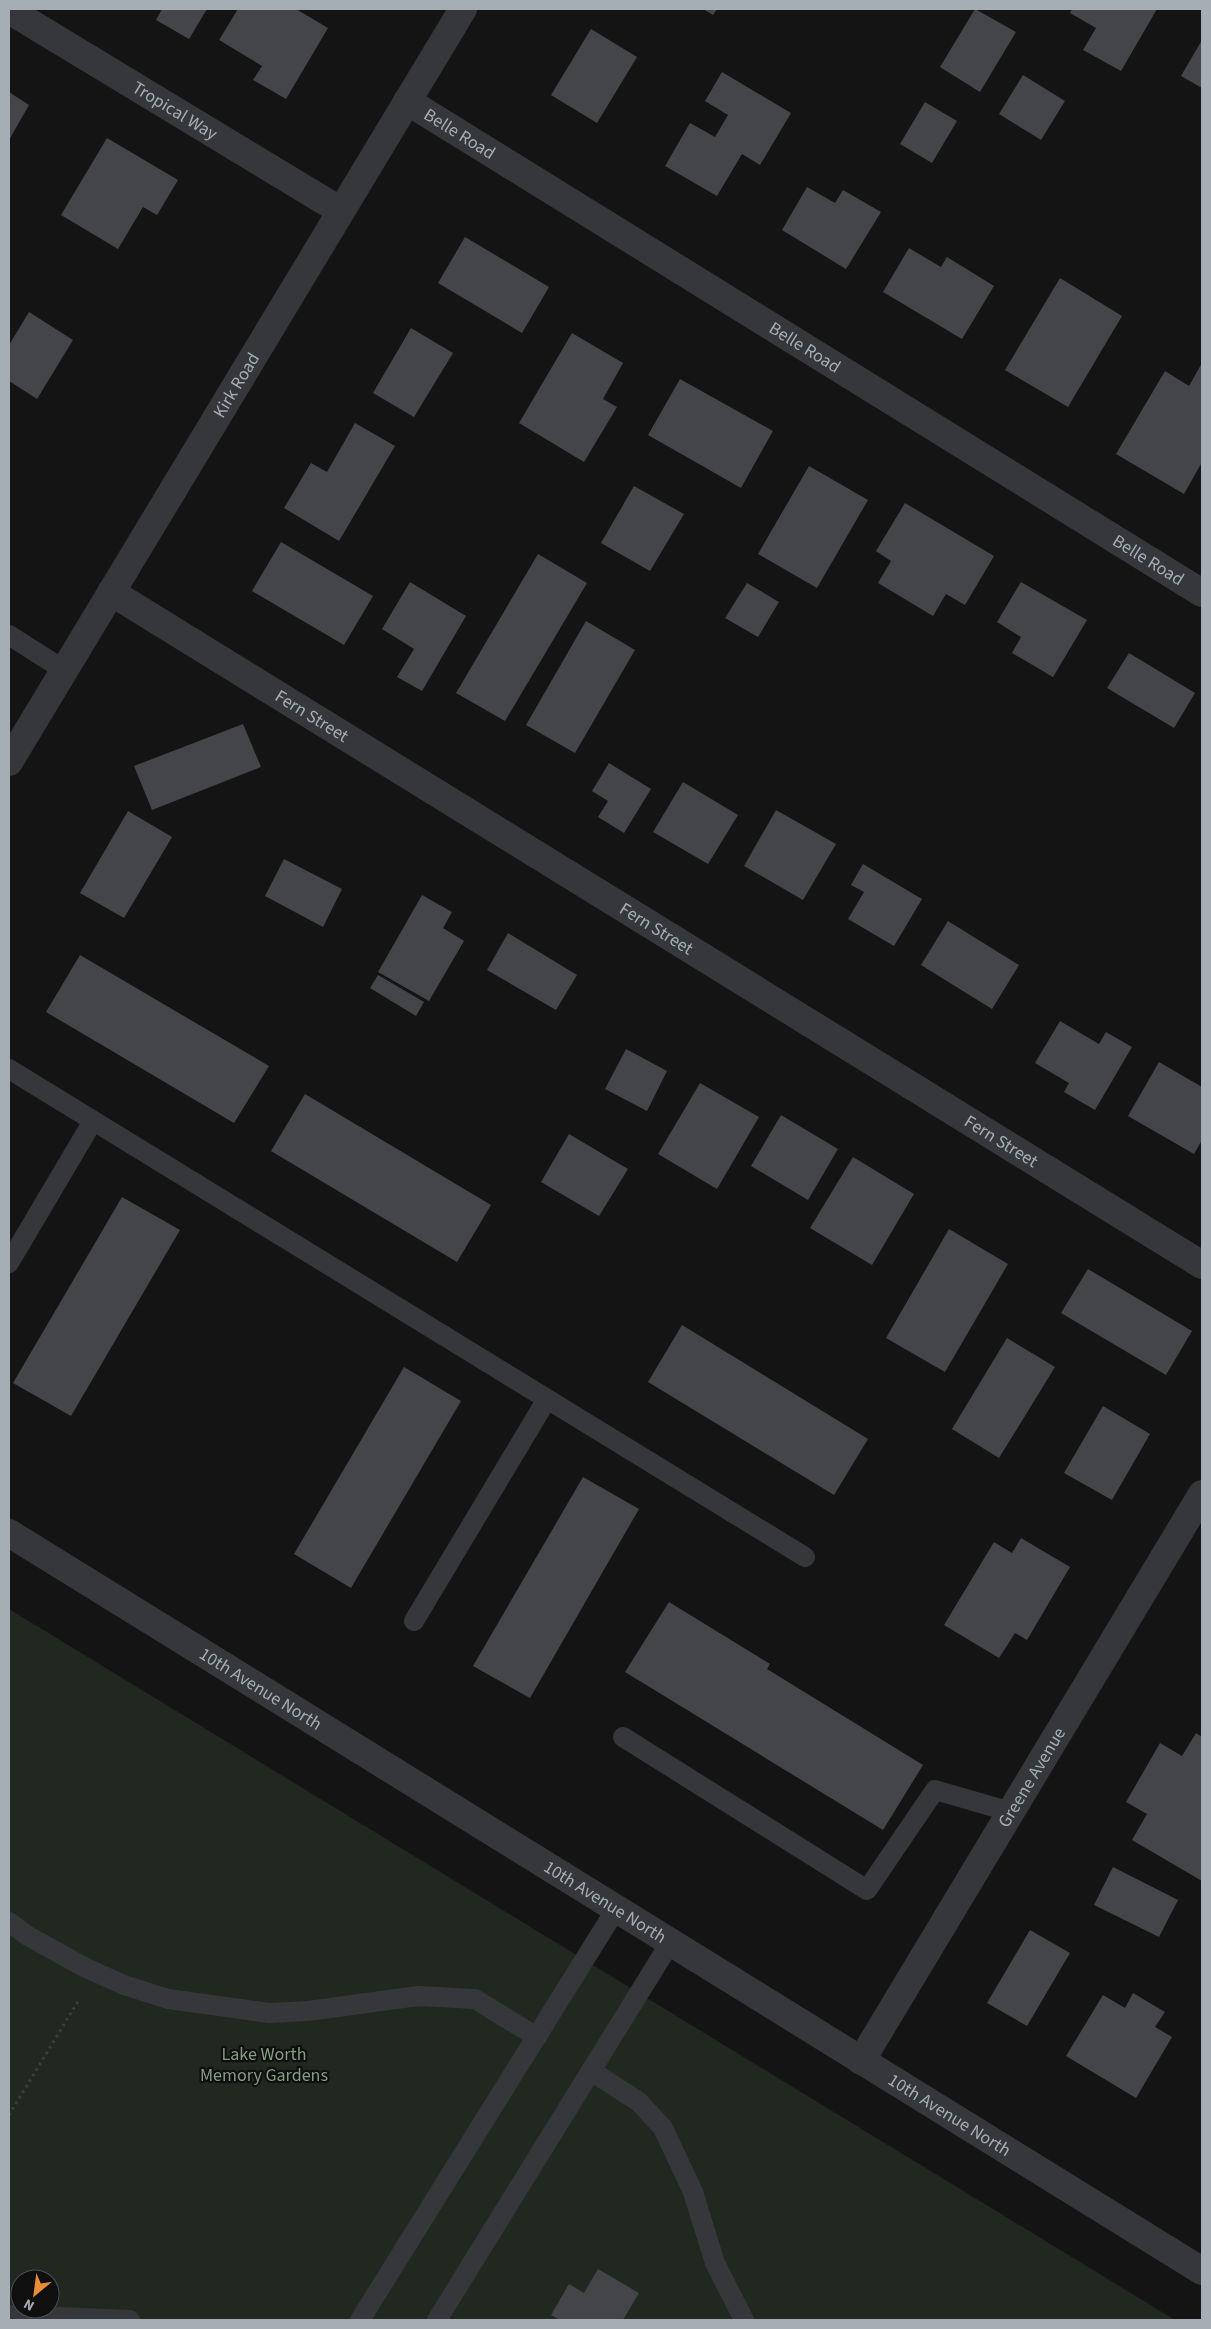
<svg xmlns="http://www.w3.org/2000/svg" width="1211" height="2329" viewBox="0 0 1211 2329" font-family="'Source Sans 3',sans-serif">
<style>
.green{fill:#202820;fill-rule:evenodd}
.building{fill:#434548}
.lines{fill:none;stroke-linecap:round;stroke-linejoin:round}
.path{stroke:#3b3e41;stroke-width:3;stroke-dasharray:2.5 4;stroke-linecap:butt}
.service{stroke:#35373a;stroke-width:20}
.minor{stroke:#35373a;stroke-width:28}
.tertiary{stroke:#35373a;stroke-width:28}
.labels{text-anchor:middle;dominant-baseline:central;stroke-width:4.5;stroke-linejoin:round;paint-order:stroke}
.street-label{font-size:18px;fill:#a6aeb5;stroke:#0f0f10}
.park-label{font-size:18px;fill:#829f7e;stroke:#0f0f10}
</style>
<rect width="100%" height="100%" fill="#141415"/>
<path class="green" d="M9 1609 1175 2320H9ZM20 2279H50V2309H20Z"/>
<g class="building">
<path d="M162 9H207L189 39 156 20Z"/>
<path d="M238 9H296L328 28 286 99 253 80 262 66 219 40Z"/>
<path d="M703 9H717L713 15Z"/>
<path d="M975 9 1016 32 980 92 940 67Z"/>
<path d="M1072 9H1157L1121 71 1083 50 1096 28 1070 13Z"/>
<path d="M591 29 637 57 597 123 551 95Z"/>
<path d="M1202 40V88L1181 76Z"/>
<path d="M722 72 791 113 760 165 742 154 717 196 665 166 690 123 715 137 728 115 705 101Z"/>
<path d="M1023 75 1065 101 1041 140 999 114Z"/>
<path d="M9 92 29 105 9 140Z"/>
<path d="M925 102 957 121 932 163 900 144Z"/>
<path d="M107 138 178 180 157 215 143 207 118 249 61 215Z"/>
<path d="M807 187 835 203 843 190 881 212 846 269 782 230Z"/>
<path d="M465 237 549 287 522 333 438 283Z"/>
<path d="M909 248 941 267 947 257 994 286 962 339 883 292Z"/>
<path d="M1060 278 1122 316 1068 407 1005 370Z"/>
<path d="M29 312 73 340 37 399 9 381V345Z"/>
<path d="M411 328 453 353 414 417 373 393Z"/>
<path d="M572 333 623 363 603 399 617 407 584 462 519 423Z"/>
<path d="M1202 363V462L1184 494 1116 454 1165 371 1189 386Z"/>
<path d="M680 379 773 431 741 488 648 435Z"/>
<path d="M355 423 395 446 339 541 284 508 311 463 327 472Z"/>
<path d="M809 466 868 500 817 588 758 554Z"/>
<path d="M634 486 684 514 650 571 601 543Z"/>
<path d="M905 503 994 556 965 605 946 594 933 616 878 583 891 561 876 551Z"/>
<path d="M281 542 373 596 344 645 252 591Z"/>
<path d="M538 554 587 583 505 721 456 693Z"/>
<path d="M410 582 466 616 422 691 397 677 414 649 382 629Z"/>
<path d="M1021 582 1087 620 1053 677 1012 653 1021 637 997 622Z"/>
<path d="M747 583 779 602 758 637 725 618Z"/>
<path d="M586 621 635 650 575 753 526 725Z"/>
<path d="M1129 653 1195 693 1174 728 1107 688Z"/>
<path d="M243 724 261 767 152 810 134 766Z"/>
<path d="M609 763 651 789 624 833 598 817 608 801 592 791Z"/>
<path d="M683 782 738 815 708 864 653 832Z"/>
<path d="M776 810 836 844 803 900 744 866Z"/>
<path d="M128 811 172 837 124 918 80 893Z"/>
<path d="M284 859 342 889 323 927 265 896Z"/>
<path d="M863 864 922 899 894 946 848 919 864 892 851 885Z"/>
<path d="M422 895 452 912 443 928 464 941 429 1001 378 972Z"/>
<path d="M948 921 1019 965 992 1009 921 965Z"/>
<path d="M508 933 577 975 556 1010 487 970Z"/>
<path d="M80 955 269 1066 234 1123 46 1012Z"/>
<path d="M378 975 424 1002 416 1016 370 988Z"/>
<path d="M1060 1021 1099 1044 1106 1032 1132 1047 1095 1110 1064 1092 1069 1083 1035 1063Z"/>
<path d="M626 1049 667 1071 647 1111 605 1089Z"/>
<path d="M1159 1062 1202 1087V1140L1194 1154 1128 1116Z"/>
<path d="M700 1083 759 1117 717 1189 658 1154Z"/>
<path d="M305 1094 491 1205 457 1262 271 1151Z"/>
<path d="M781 1115 838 1149 808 1200 751 1166Z"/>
<path d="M569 1134 628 1169 599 1216 541 1182Z"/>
<path d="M853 1157 914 1194 872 1265 810 1228Z"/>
<path d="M122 1197 180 1230 71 1416 13 1383Z"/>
<path d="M949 1229 1008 1264 945 1372 886 1338Z"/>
<path d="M1088 1269 1192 1331 1166 1375 1061 1313Z"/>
<path d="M682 1325 868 1439 834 1495 648 1382Z"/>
<path d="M1007 1338 1055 1367 999 1458 952 1429Z"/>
<path d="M404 1367 461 1401 351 1588 294 1554Z"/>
<path d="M1103 1406 1150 1434 1112 1500 1064 1473Z"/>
<path d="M583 1477 639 1509 530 1698 473 1666Z"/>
<path d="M1021 1538 1070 1567 1027 1640 1015 1633 999 1658 944 1625 994 1542 1012 1553Z"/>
<path d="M669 1602 770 1664 767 1669 923 1765 883 1830 625 1672Z"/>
<path d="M1196 1733 1202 1737V1881L1132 1840 1147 1814 1126 1802 1160 1743 1182 1756Z"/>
<path d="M1113 1867 1178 1900 1159 1937 1094 1905Z"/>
<path d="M1030 1930 1070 1953 1027 2026 987 2003Z"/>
<path d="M1133 1993 1165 2012 1155 2027 1172 2037 1136 2098 1066 2056 1103 1995 1125 2008Z"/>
<path d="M598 2269 639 2293 623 2320H560L551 2315 569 2284 584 2293Z"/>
</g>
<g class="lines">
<path class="path" d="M9 2115 80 1998"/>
<g class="service">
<path d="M9 635 64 670"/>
<path d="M9 1069 805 1557"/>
<path d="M9 1263 93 1121"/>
<path d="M414 1621 547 1399"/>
<path d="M623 1737 867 1890 935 1790 1011 1812"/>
<path d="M9 1922 28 1936 84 1967 124 1985 168 1999 269 2013 308 2011 418 1996 475 1999 537 2037"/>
<path d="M591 2071 639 2102 663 2128 693 2192 715 2263 744 2320"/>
<path d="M9 2315 130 2320"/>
<path d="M360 2320 616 1909"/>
<path d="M437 2320 670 1943"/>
</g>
<g class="minor">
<path id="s1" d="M9 10 341 211"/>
<path id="s2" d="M407 101 1202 593"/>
<path id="s3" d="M111 592 1202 1265"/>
<path id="s4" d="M861 2061 1202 1494"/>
</g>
<g class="tertiary">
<path id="s5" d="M9 762 463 9"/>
<path id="s6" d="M9 1533 1202 2271"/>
</g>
</g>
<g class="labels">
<g class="street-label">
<text stroke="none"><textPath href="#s1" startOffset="194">Tropical Way</textPath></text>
<text stroke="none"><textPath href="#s2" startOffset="62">Belle Road</textPath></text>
<text stroke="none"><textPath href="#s2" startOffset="468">Belle Road</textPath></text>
<text stroke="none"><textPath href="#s5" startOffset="440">Kirk Road</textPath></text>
<text stroke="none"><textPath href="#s2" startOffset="872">Belle Road</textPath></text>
<text stroke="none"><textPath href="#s3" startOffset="236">Fern Street</textPath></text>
<text stroke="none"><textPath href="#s3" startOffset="641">Fern Street</textPath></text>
<text stroke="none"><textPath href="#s3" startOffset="1046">Fern Street</textPath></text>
<text stroke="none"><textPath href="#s6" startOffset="296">10th Avenue North</textPath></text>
<text stroke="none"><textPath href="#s4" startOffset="331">Greene Avenue</textPath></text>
<text stroke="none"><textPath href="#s6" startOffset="701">10th Avenue North</textPath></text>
<text stroke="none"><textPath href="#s6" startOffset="1106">10th Avenue North</textPath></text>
</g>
<g class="park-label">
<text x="264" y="2054">Lake Worth<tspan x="264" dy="21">Memory Gardens</tspan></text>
</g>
</g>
<rect width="1211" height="2329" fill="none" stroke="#a6aeb5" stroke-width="20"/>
<g transform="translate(35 2294) rotate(209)"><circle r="24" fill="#0f0f10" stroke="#4b4f52"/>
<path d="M0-4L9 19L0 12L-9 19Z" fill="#e98c38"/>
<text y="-8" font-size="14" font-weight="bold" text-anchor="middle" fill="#a6aeb5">N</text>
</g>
</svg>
